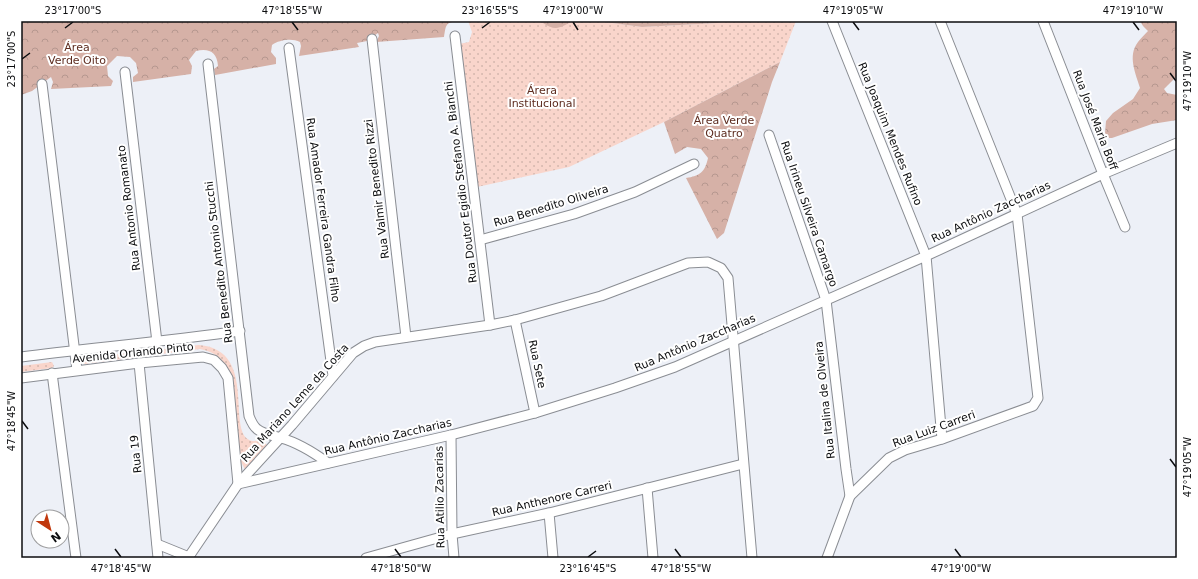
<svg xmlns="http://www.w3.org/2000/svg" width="1198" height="579" viewBox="0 0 1198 579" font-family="'DejaVu Sans',sans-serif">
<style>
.green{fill:url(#green-dots)}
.forest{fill:url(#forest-crowns)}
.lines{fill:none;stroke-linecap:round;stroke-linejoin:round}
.minor-casing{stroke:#8a8d93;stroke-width:11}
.minor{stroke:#fff;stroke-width:9}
.ticks{fill:none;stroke:#0c0d0f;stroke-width:1.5}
.labels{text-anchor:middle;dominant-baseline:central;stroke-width:4;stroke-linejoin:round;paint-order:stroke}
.park-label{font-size:11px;fill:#5d2c1f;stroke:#fff}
.street-label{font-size:11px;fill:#0c0d0f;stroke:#fff}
.neatline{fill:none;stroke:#0c0d0f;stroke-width:1.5}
.ticks-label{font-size:10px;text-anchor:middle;fill:#0c0d0f}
</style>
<defs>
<pattern id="green-dots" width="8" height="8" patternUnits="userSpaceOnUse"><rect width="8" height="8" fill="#f9d5cb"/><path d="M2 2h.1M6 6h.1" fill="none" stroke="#d4b6ad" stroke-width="1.8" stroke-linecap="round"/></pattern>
<pattern id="forest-crowns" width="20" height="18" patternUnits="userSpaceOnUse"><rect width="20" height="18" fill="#d6b1a7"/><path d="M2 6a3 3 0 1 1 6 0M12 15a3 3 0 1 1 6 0" fill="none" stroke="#b6978f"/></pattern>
</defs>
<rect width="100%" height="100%" fill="#edf0f7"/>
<g class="green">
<path d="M468 21H597L642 27 717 23 727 21H796L780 62 664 122 569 167 477 187 459 44 469 42 472 32Z"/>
<path d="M199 345C261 350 223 437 253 441 256 441 259 440 262 440L268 446 247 473 241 462 231 378C226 361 217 352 200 349L84 364 82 361 84 358Z"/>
<path d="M52 362 54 366 52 368 21 372V366Z"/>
</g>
<g class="forest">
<path d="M21 21H458C445 22 446 26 444 37L376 42 379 36 378 33 367 41 357 43 359 47 299 56 301 46 300 42C292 38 279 40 272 45L271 52 276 58V64L215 75 214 69 218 66C217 52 209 48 196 51L189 60 192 66 191 74 133 82V77L138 73 136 63 130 57 117 56 107 66 108 76 113 81 111 86 51 89 53 82 51 77 32 91 21 95Z"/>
<path d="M544 21H573C561 27 556 32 543 23Z"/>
<path d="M597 21H727L717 23 642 27Z"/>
<path d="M1140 21H1177V76L1164 89 1167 93 1177 95V120L1152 124 1112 138H1109L1105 133 1106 121 1113 113 1133 99 1140 88C1136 74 1127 56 1138 42 1141 38 1145 34 1148 31L1143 26Z"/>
<path d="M780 62 772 82 724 233 717 239 686 178C700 176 705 172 708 158L701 149 687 147 675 154 664 122Z"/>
</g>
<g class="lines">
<defs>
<g id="minor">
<path d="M832 21 926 256 942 439"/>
<path d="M1043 21 1103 174 1125 227"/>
<path d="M455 36 490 325"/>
<path d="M372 39 406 337"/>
<path d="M289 48 333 376"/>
<path d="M208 64 249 416C251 421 253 426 257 429 264 435 274 435 281 438 299 443 313 452 328 463"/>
<path d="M125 72 157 342"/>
<path d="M42 84 77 370"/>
<path d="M769 135 826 300 846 469 850 496"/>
<path d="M480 240 574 214 635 192 694 164"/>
<path d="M515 320 535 413"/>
<path d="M21 357C94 348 167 341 240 331"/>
<path d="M139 363 158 558"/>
<path d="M52 373 76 558"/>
<path d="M21 378 139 363 203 357 214 360 222 368 228 378 238 484"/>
<path d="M451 435 452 534 454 558"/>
<path d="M238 484 451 435 535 413 615 388 675 367 926 256 1103 174 1177 143"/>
<path d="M647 488 653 558"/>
<path d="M549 513 553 558"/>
<path d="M157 544 189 557"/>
<path d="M188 558 238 484 292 425 353 353 364 346 375 342 490 325 515 320 601 296 688 263 708 262 721 268 728 278 752 558"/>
<path d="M366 558 452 534 549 513 743 464"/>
<path d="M827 558 850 496 889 458 905 450 942 439 1033 406 1038 398 1017 214 940 21"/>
</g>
</defs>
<use href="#minor" class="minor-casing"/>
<use href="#minor" class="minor"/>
</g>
<path class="ticks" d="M292 22 298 30M573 22 578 30M853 22 859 30M1133 22 1139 30M65 28 73 22M482 28 490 22M22 59 30 53M1170 73 1176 81M22 421 28 429M1170 459 1176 467M115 549 121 557M395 549 401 557M675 549 681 557M955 549 961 557M588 557 596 551"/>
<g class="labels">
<g class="park-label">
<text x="77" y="47">Área<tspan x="77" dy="13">Verde Oito</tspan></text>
<text x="542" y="90">Árera<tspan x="542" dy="13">Institucional</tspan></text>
<text x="724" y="120">Área Verde<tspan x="724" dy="13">Quatro</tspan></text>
</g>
<g class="street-label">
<text transform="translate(1095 120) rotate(69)">Rua José Maria Boff</text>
<text transform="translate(890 134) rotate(68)">Rua Joaquim Mendes Rufino</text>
<text transform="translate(461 182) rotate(-97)">Rua Doutor Egidio Stefano A. Bianchi</text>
<text transform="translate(377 189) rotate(-97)">Rua Valmir Benedito Rizzi</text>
<text transform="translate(551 206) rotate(-17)">Rua Benedito Oliveira</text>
<text transform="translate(129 208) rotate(-97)">Rua Antonio Romanato</text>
<text transform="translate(323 210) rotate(82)">Rua Amador Ferreira Gandra Filho</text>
<text transform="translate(991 212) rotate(-25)">Rua Antônio Zaccharias</text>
<text transform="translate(809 214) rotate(71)">Rua Irineu Silveira Camargo</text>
<text transform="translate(219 262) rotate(-97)">Rua Benedito Antonio Stucchi</text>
<text transform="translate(695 343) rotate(-23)">Rua Antônio Zaccharias</text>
<text transform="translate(133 353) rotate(-6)">Avenida Orlando Pinto</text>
<text transform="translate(537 364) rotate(78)">Rua Sete</text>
<text transform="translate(825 400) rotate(-96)">Rua Italina de Olveira</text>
<text transform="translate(295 403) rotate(-48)">Rua Mariano Leme da Costa</text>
<text transform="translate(934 429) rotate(-20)">Rua Luiz Carreri</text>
<text transform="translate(388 437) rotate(-13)">Rua Antônio Zaccharias</text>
<text transform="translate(136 454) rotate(-96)">Rua 19</text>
<text transform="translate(440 497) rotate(-91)">Rua Atilio Zacarias</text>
<text transform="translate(552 499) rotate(-13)">Rua Anthenore Carreri</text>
</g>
</g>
<rect width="1198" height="579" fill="none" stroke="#ffffff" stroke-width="44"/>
<g transform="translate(50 529) rotate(144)"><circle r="19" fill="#ffffff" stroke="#9e9e9f"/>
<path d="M0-3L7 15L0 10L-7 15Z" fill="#c1380d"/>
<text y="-6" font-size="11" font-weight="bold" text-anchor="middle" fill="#0c0d0f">N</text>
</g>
<rect x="22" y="22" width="1154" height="535" class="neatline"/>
<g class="ticks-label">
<text x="73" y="14">23°17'00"S</text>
<text x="292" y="14">47°18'55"W</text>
<text x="490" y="14">23°16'55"S</text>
<text x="573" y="14">47°19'00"W</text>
<text x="853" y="14">47°19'05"W</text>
<text x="1133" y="14">47°19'10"W</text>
<text transform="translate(11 59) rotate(-90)" y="4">23°17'00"S</text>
<text transform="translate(1187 81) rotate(-90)" y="4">47°19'10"W</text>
<text transform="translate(11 421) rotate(-90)" y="4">47°18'45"W</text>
<text transform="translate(1187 467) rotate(-90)" y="4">47°19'05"W</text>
<text x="121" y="572">47°18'45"W</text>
<text x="401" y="572">47°18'50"W</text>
<text x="588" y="572">23°16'45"S</text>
<text x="681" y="572">47°18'55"W</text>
<text x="961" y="572">47°19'00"W</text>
</g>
</svg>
